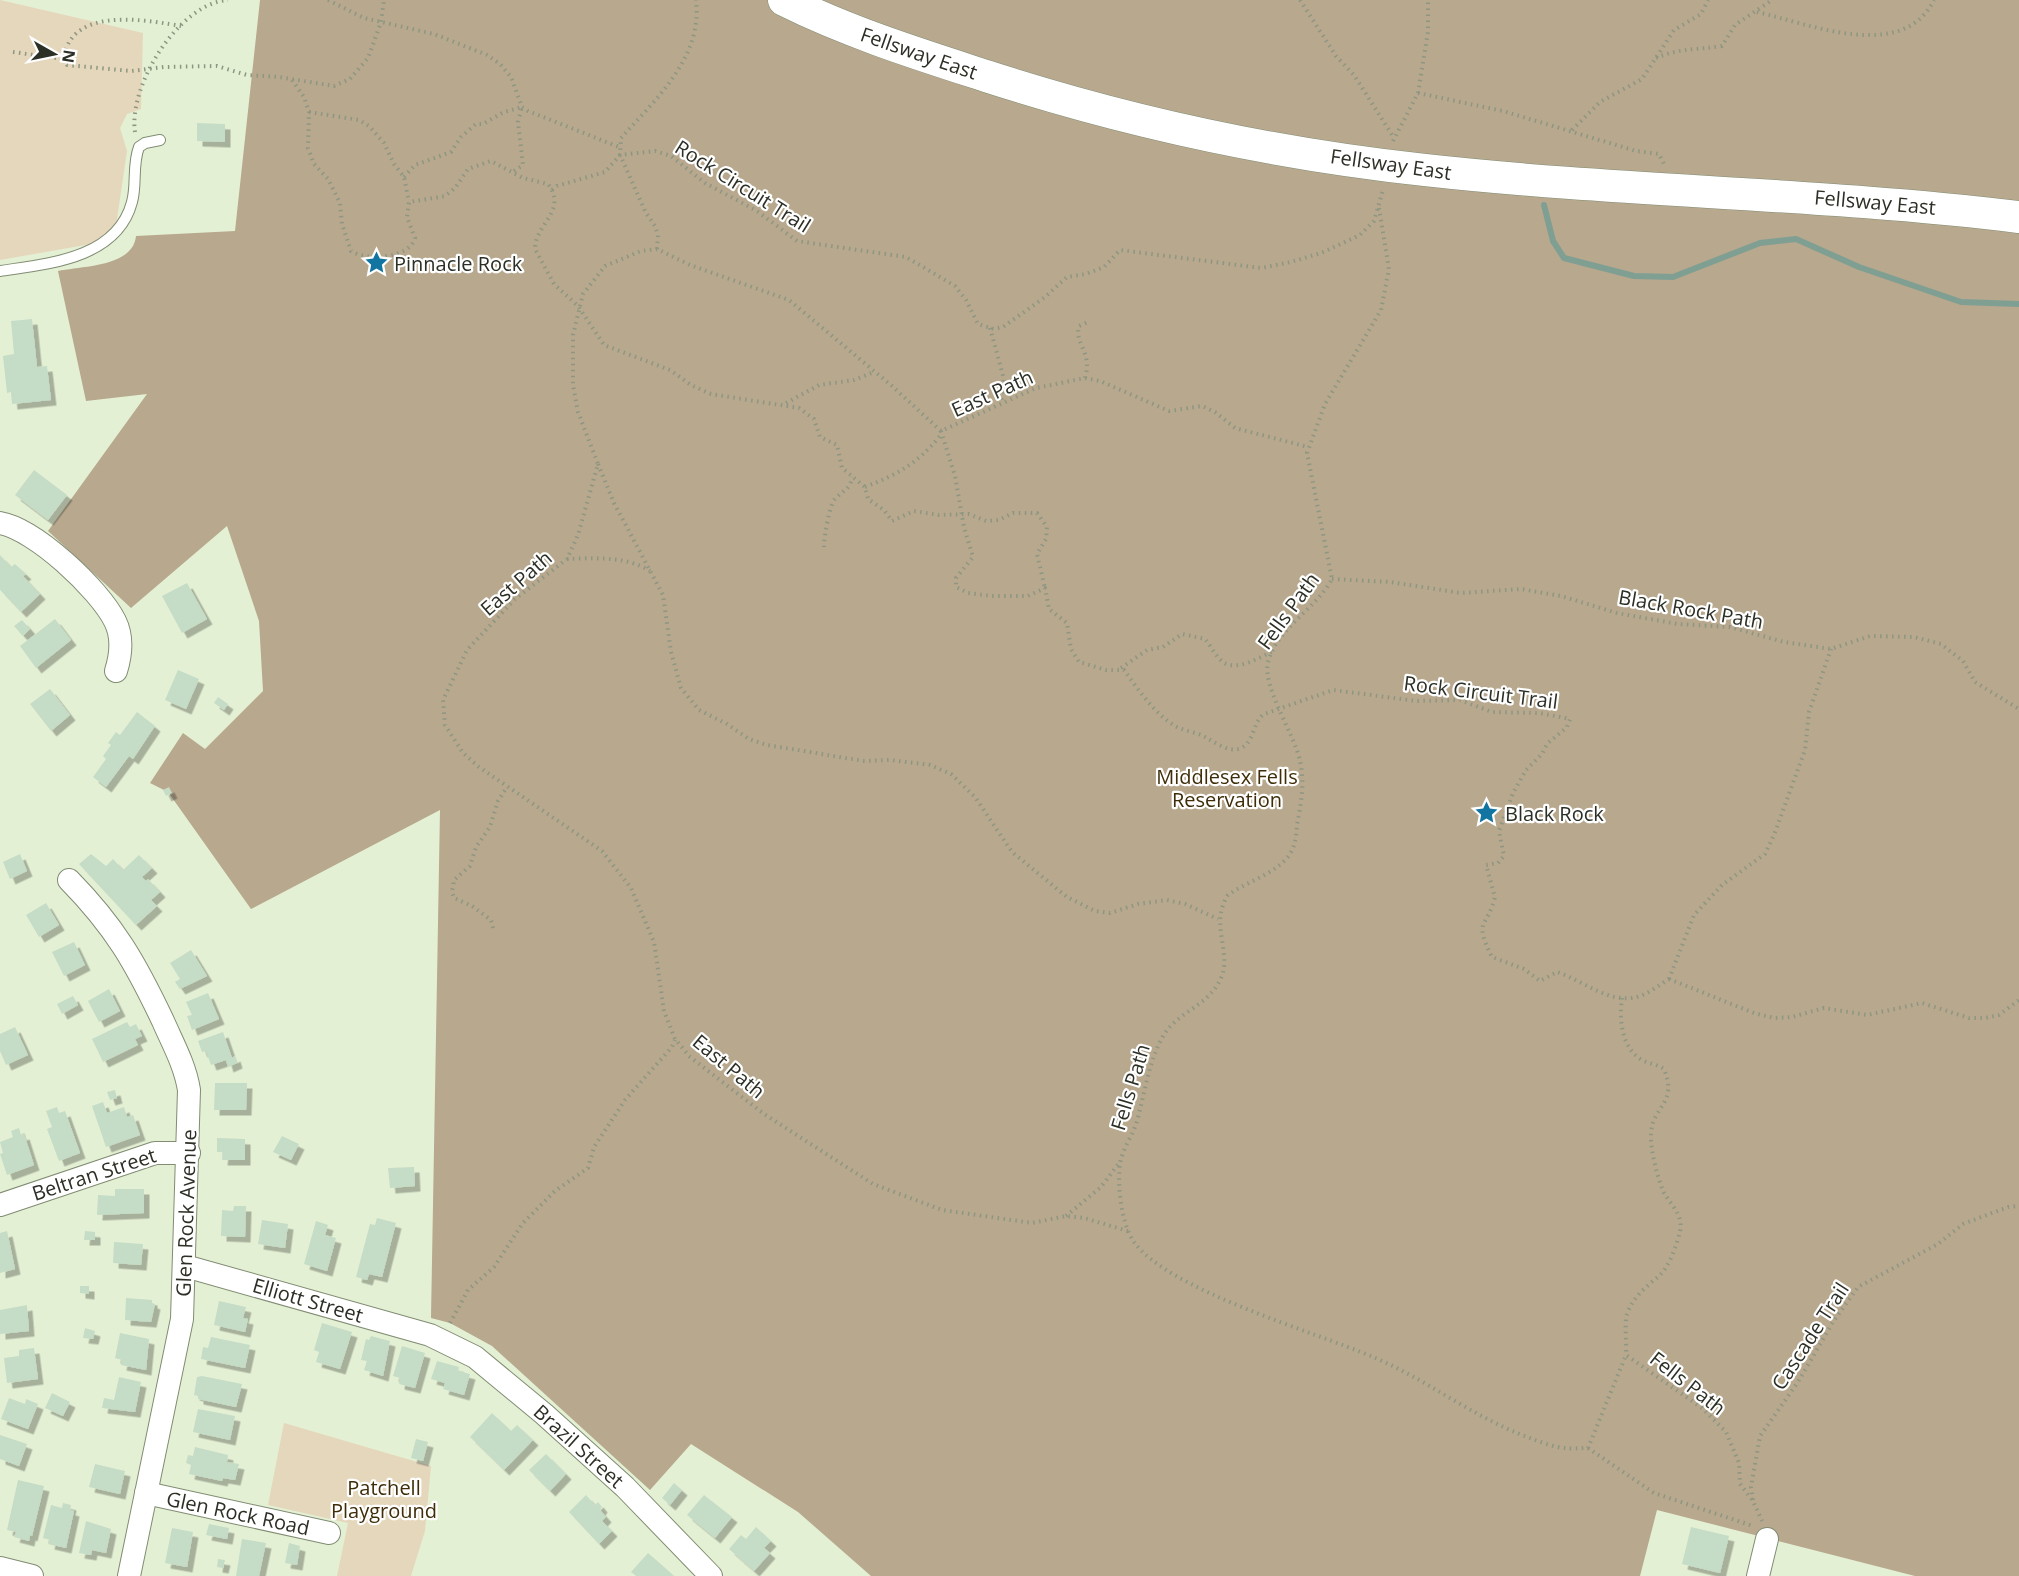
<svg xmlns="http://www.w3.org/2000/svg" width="2019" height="1576" viewBox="0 0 2019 1576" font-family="'Open Sans',sans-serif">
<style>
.green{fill:#e5d7bc}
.forest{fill:#b7a88e}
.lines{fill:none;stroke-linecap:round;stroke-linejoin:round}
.stream{stroke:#7f9f93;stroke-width:6}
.building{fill:#c5dcc7;filter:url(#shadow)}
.lane-casing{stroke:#818c73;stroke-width:12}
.street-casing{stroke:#818c73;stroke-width:24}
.secondary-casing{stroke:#818c73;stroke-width:33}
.path{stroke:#8e9682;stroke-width:4;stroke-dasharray:1.5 4.5;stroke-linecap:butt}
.lane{stroke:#fff;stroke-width:10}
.street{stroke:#fff;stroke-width:22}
.secondary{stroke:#fff;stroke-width:32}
.labels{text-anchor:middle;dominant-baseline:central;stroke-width:4.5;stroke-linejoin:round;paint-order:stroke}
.street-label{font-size:20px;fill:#2b2f25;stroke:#fff}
.poi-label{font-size:20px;fill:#2b2f25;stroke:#fff;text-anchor:start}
.park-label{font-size:20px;fill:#3e2d08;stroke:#fff}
</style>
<defs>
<filter id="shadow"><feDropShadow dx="5.5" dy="5.5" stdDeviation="0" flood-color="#0004"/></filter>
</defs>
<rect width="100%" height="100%" fill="#e4f0d4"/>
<g class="green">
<path d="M0 0 143 33 141 109 127 114 120 128 127 151 116 226 97 243 0 260Z"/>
<path d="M284 1423 431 1466 425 1531 411 1576H337L348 1523 268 1505Z"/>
</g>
<path class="forest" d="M260 0H2019V1576H1915L1657 1510 1640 1576H871L798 1512 691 1444 650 1490 492 1346 450 1323 431 1318 440 810 251 909 168 792 150 783 183 733 205 749 263 691 259 621 227 526 131 608 48 531 147 394 86 401 58 271C82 266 133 267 136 236L235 231Z"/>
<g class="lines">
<path class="stream" d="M1544 205 1553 241 1564 258 1634 276 1673 277 1760 243 1796 239 1859 267 1961 302 2019 304"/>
</g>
<g class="building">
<path d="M197 123 225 124V142L197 141Z"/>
<path d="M32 319 37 367 47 366 51 400 12 404 11 392 7 393 3 356 14 354 11 321Z"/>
<path d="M34 470 67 495 48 520 15 495Z"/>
<path d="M0 555 11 567 15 564 26 574 23 576 40 594 21 612 0 590Z"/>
<path d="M187 583 207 619 182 633 162 596Z"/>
<path d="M55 619 71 640 36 668 20 646Z"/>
<path d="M22 620 30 629 23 636 14 626Z"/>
<path d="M178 670 199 679 186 709 165 700Z"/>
<path d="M50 689 70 715 51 731 30 704Z"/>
<path d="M218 697 228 704 224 710 214 703Z"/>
<path d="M137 712 155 726 133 759 129 756 106 787 93 777 106 759 103 756 111 745 108 743 116 732 120 735Z"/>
<path d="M169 787 172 793 166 796 163 790Z"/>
<path d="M20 854 27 871 10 879 3 862Z"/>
<path d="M91 854 106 866 113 859 123 870 139 855 152 868 142 877 146 881 148 879 160 892 151 900 157 906 136 925 79 864Z"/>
<path d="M46 903 59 925 39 937 26 915Z"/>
<path d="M74 942 85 965 64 976 52 952Z"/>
<path d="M191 950 207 976 180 989 175 982 180 979 170 963Z"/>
<path d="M109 989 120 1011 99 1022 88 1001Z"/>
<path d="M208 993 219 1019 192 1030 187 1016 192 1015 186 1002Z"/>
<path d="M73 996 78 1005 62 1014 57 1004Z"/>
<path d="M127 1022 130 1027 136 1024 142 1036 135 1039 138 1045 103 1062 92 1039Z"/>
<path d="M15 1027 28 1055 6 1065 0 1051V1034Z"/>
<path d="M223 1032 232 1058 235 1056 237 1063 228 1067 226 1060 211 1065 206 1051 202 1052 198 1041Z"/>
<path d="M215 1083H247L246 1110H214Z"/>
<path d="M115 1090 117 1098 110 1100 107 1092Z"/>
<path d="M103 1102 107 1113 124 1107 127 1117 133 1115 140 1135 106 1147 92 1106Z"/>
<path d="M57 1107 59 1113 65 1111 80 1153 59 1161 47 1129 52 1127 46 1111Z"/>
<path d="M19 1128 21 1135 24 1134 34 1165 7 1175 0 1154 3 1153 0 1142 13 1137 11 1131Z"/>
<path d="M282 1136 299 1144 291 1160 273 1152Z"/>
<path d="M217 1138 245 1139V1160H222L223 1152H217Z"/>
<path d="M414 1167 415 1186 390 1188 388 1168Z"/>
<path d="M115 1189H144V1213L97 1215 98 1195 115 1196Z"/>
<path d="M234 1206H246L245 1237 221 1236 222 1210 233 1211Z"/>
<path d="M377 1218 396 1223 382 1277 369 1274 367 1280 356 1277 370 1224 375 1225Z"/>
<path d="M262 1220 288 1224 285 1248 258 1244Z"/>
<path d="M316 1221 328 1225 325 1235 336 1238 327 1271 304 1264Z"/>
<path d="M7 1231 15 1269 0 1273V1233Z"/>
<path d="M85 1231 95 1232V1240H84Z"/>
<path d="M114 1242 143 1244 141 1265 113 1263Z"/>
<path d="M80 1286H89V1294L80 1293Z"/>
<path d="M126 1298 152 1300V1303L155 1304 151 1322 125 1320Z"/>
<path d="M219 1301 246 1307 243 1318 248 1319 245 1332 214 1325Z"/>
<path d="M27 1305 29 1331 0 1334V1310Z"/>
<path d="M322 1323 352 1332 340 1369 316 1362 319 1352 314 1350Z"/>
<path d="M85 1328 95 1331 93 1339 83 1338Z"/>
<path d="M120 1333 149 1339 146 1370 121 1365 122 1360 115 1358Z"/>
<path d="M371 1336 390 1341 383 1376 364 1370 367 1361 361 1360 366 1339 369 1340Z"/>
<path d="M211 1337 250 1345 245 1368 201 1359 203 1347 208 1348Z"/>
<path d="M402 1346 425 1353 415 1388 399 1384 400 1378 393 1376Z"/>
<path d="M34 1348 38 1379 7 1383 4 1358 19 1356V1350Z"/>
<path d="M437 1361 459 1367 458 1371 470 1374 464 1395 443 1389 445 1383 431 1379Z"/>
<path d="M202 1376 242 1384 236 1407 198 1399V1396L194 1395 197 1377Z"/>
<path d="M119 1377 141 1382 135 1412 102 1408 104 1398 114 1400Z"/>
<path d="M52 1393 70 1402 63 1416 45 1408Z"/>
<path d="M9 1398 25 1404 26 1399 38 1404 28 1429 1 1419Z"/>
<path d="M198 1409 235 1416 230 1440 193 1432Z"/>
<path d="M492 1413 511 1431 517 1425 533 1440 504 1470 470 1437Z"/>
<path d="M0 1435 27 1444 19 1466 0 1459Z"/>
<path d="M416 1439 428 1442 423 1461 411 1458Z"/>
<path d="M195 1447 228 1455 227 1462 239 1464 235 1480 223 1478 222 1481 189 1474 191 1465 186 1463 188 1455 193 1456Z"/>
<path d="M546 1454 566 1474 550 1491 529 1470Z"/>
<path d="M95 1464 125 1471 120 1494 89 1487Z"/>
<path d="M18 1480 44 1486 32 1536 30 1535 29 1541 14 1537 16 1532 7 1530Z"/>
<path d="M674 1483 682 1490 670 1505 662 1498Z"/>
<path d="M586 1495 595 1505 598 1502 602 1507 600 1510 606 1517 602 1521 612 1531 599 1544 569 1512Z"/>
<path d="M704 1495 732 1517 715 1538 687 1515Z"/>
<path d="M63 1503 71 1505 70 1510 74 1511 66 1548 49 1544 50 1540 43 1538 51 1505 62 1508Z"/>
<path d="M86 1521 111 1529 106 1553 92 1550 91 1555 79 1553Z"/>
<path d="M209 1524 229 1528 227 1539 206 1535Z"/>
<path d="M756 1527 771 1541 764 1548 770 1553 754 1571 729 1549 741 1535 746 1539Z"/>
<path d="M1691 1527 1729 1536 1720 1573 1682 1564Z"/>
<path d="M172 1528 193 1532 187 1567 165 1563Z"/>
<path d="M242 1539 266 1543 259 1576H236Z"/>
<path d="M289 1543 300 1546 297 1565 285 1563Z"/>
<path d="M648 1553 673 1575 671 1576H636L631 1572Z"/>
<path d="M218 1559 225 1560 223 1568 217 1567Z"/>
</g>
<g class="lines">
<defs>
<path id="lane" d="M0 271C47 264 117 259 132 202 137 184 132 165 139 147L145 143 160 140"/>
<g id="street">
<path d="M0 523C35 529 99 589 115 621 123 637 121 655 116 671"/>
<path d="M69 880C115 927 135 962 163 1021 173 1044 185 1065 189 1090L182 1319 129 1576"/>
<path d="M0 1205 155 1153H189"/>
<path d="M185 1266 430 1335 475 1357 544 1414 625 1487 711 1576"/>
<path d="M146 1493 329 1533"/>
<path d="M0 1568 32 1576"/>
<path d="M1758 1576 1767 1539"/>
</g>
<path id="secondary" d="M784 0C848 32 918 54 986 76 1128 122 1276 154 1425 170 1623 192 1822 193 2019 217"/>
</defs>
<use href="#lane" class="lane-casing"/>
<use href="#street" class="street-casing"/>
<use href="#secondary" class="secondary-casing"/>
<g class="path">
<path d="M328 0 364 18 434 34 487 55 500 64 511 77 522 107 528 111 619 147"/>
<path d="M1300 0 1336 56 1354 75 1394 138"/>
<path d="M1757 12C1807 23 1902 64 1934 0"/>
<path d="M181 26C151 21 94 10 72 38 67 44 65 52 63 59L67 65 131 71 164 67 217 66 247 75 279 77 334 86 350 79 368 58 381 22 384 0"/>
<path d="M13 52 63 59"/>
<path d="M1656 58C1679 48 1697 50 1722 46L1735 25 1772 0"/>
<path d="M292 80 304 97 309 112 308 148 314 164 328 179 340 203 342 224 351 251C367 261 409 259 415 238L407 217 409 202 445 196 455 188 468 169 491 161 523 178 548 184C568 211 535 224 535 249L554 284 578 306 604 345 670 370 691 385 711 394 799 408 814 419 820 437 837 445 842 468 865 487 868 499 884 510 892 521 914 511 939 515 969 514 986 521 999 520 1013 513H1037L1047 527 1046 539 1037 554 1045 588"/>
<path d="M1418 93 1503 111 1636 151 1659 154 1664 164"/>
<path d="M309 112 359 120 369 126 384 143 394 164 404 177 409 202"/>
<path d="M1572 130 1600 102 1642 79 1674 30 1701 14 1708 0"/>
<path d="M135 132C128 86 179 3 228 0"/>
<path d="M1393 141 1418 93 1428 32V0"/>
<path d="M514 171 523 165 518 122 522 107"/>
<path d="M404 177 415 165 451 152 461 137 476 124H483L504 112 522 107"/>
<path d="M552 190 557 186 605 172 620 155 655 151 671 156 705 183 757 211 797 241 906 257 955 286 966 300 978 324 994 329 1003 327 1045 297 1067 277 1086 274 1104 267 1120 250 1261 268 1291 262 1321 253 1360 235 1374 221 1383 190"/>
<path d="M1379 208 1389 269 1381 310 1325 404 1307 453 1332 579C1316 609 1277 628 1268 662 1262 687 1295 735 1300 761 1305 783 1301 804 1297 825 1296 837 1295 850 1286 859 1270 876 1246 882 1228 895 1208 926 1235 955 1219 982 1206 1007 1175 1013 1162 1038 1148 1064 1145 1093 1137 1121 1133 1135 1123 1148 1120 1163 1117 1185 1121 1223 1134 1242 1168 1290 1315 1332 1373 1357 1428 1380 1474 1418 1530 1438 1541 1442 1553 1447 1565 1448 1572 1449 1580 1448 1588 1448L1626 1355 1702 1408 1726 1432 1739 1463 1740 1484 1753 1501 1762 1521"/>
<path d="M657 249 658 235 655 226 646 213 620 155 621 138C656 99 703 57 696 0"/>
<path d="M990 328 1004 379 1001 404"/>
<path d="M1085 378C1093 353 1074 343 1079 326L1090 321"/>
<path d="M786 403 819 385 854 380 874 372"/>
<path d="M941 431 955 476 964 527 973 557 956 578V587L968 593 991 596H1028L1045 588 1049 609 1067 623 1071 649 1079 662 1106 670H1124C1138 689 1155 715 1177 727 1187 732 1198 732 1207 738 1217 744 1230 753 1241 748 1255 741 1252 723 1264 714L1333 690 1416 701 1460 700 1492 712 1540 713 1570 719 1567 727 1547 744 1542 754 1526 770 1513 793 1499 831 1504 856 1498 863 1486 865 1495 897C1487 929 1473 919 1492 957L1524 969 1540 981 1557 972C1585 981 1614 1009 1645 994 1653 990 1661 984 1669 979"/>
<path d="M598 464 614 503 663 595 671 652 681 688 699 710 727 724 749 739 767 745 864 761 890 760 930 765 951 774 975 797 1012 852 1067 897 1095 911 1110 913 1138 904 1167 900 1185 904 1218 919"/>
<path d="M865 487C898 474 917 464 940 436"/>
<path d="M824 547C824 538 829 506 835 499 843 490 850 490 852 477"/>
<path d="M567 559C594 558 627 556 650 571"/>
<path d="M1332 579 1390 582 1461 593 1521 589 1561 596 1617 613 1678 624 1730 627 1784 642 1831 649 1870 636 1914 637 1941 644 1963 661 1975 682 2019 709"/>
<path d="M1121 668 1147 650 1163 647 1182 634 1205 639C1211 646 1215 656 1223 662 1236 672 1261 657 1273 651"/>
<path d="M493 928 491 920 472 906 454 898 452 892 454 880 470 866 476 847 490 827 498 801 507 787"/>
<path d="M1669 979 1694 915 1722 885 1765 854 1774 835 1805 750 1809 712 1831 649"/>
<path d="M1669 979 1754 1013 1774 1018 1792 1017 1824 1008 1867 1015 1922 1003 1969 1018H1985L1999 1015 2019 1000"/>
<path d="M1622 998C1619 1018 1621 1048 1642 1060 1649 1064 1657 1064 1664 1069 1678 1104 1653 1105 1651 1133 1650 1149 1657 1175 1663 1191 1668 1202 1684 1214 1680 1231 1677 1245 1669 1267 1659 1276 1646 1287 1633 1297 1627 1314 1624 1325 1627 1343 1626 1355"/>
<path d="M1066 1216 1101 1187 1120 1162"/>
<path d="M1128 1231 1084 1218 1066 1216 1032 1223 942 1210 873 1184 764 1114 690 1057 675 1039 664 1011 654 942 631 888 602 851 479 767 463 753 445 725 443 700 467 650 515 599 567 559 578 535 598 464 578 412 573 385V335L583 294 605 266 641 251 657 249 690 265 789 300 892 386 941 431 1036 388 1085 378 1100 381 1169 411 1202 406 1215 412 1235 428 1308 447"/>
<path d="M450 1323 468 1290 494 1267 523 1223 555 1191 588 1168 594 1147 625 1100 672 1047 675 1040"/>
<path d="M1588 1448 1654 1493 1753 1526"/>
<path d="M1753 1500 1751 1487 1760 1436 1798 1382 1833 1322 1858 1287 1938 1244 1963 1224 2008 1207 2019 1206"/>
</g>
<use href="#lane" class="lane"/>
<use href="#street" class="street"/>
<use href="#secondary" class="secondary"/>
</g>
<defs>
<symbol id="sight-bare" viewBox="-9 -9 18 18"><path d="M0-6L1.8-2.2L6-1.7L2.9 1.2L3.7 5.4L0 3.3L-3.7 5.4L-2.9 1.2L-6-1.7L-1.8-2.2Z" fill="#1174a1" stroke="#fff" stroke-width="2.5" paint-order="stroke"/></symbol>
</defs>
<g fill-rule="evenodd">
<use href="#sight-bare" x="360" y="246" width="33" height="33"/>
<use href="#sight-bare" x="1470" y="796" width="33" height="33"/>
</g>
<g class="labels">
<g class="street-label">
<text transform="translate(919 53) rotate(19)">Fellsway East</text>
<text transform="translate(1391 164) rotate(8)">Fellsway East</text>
<text transform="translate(743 186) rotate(32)">Rock Circuit Trail</text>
<text transform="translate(1875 202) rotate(5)">Fellsway East</text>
<text transform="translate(992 393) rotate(-24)">East Path</text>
<text transform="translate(516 583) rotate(-41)">East Path</text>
<text transform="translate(1691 609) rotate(10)">Black Rock Path</text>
<text transform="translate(1288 611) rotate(-54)">Fells Path</text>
<text transform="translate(1481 692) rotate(7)">Rock Circuit Trail</text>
<text transform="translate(729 1066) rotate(40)">East Path</text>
<text transform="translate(1130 1087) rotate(-73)">Fells Path</text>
<text transform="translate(94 1174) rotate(-18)">Beltran Street</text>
<text transform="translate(186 1213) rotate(-88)">Glen Rock Avenue</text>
<text transform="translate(308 1300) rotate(16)">Elliott Street</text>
<text transform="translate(1810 1336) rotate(-57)">Cascade Trail</text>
<text transform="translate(1688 1383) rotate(38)">Fells Path</text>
<text transform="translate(579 1446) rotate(42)">Brazil Street</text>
<text transform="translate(238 1513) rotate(12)">Glen Rock Road</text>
</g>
<g class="poi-label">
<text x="394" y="263">Pinnacle Rock</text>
<text x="1505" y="813">Black Rock</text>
</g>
<g class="park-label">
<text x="1227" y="776">Middlesex Fells<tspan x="1227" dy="23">Reservation</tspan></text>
<text x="384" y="1487">Patchell<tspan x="384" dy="23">Playground</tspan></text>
</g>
</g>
<g transform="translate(54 54) rotate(99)" stroke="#ffffff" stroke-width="4.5" paint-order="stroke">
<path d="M0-4.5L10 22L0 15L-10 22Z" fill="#2b2f25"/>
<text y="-9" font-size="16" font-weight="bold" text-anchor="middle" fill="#2b2f25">N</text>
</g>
</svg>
